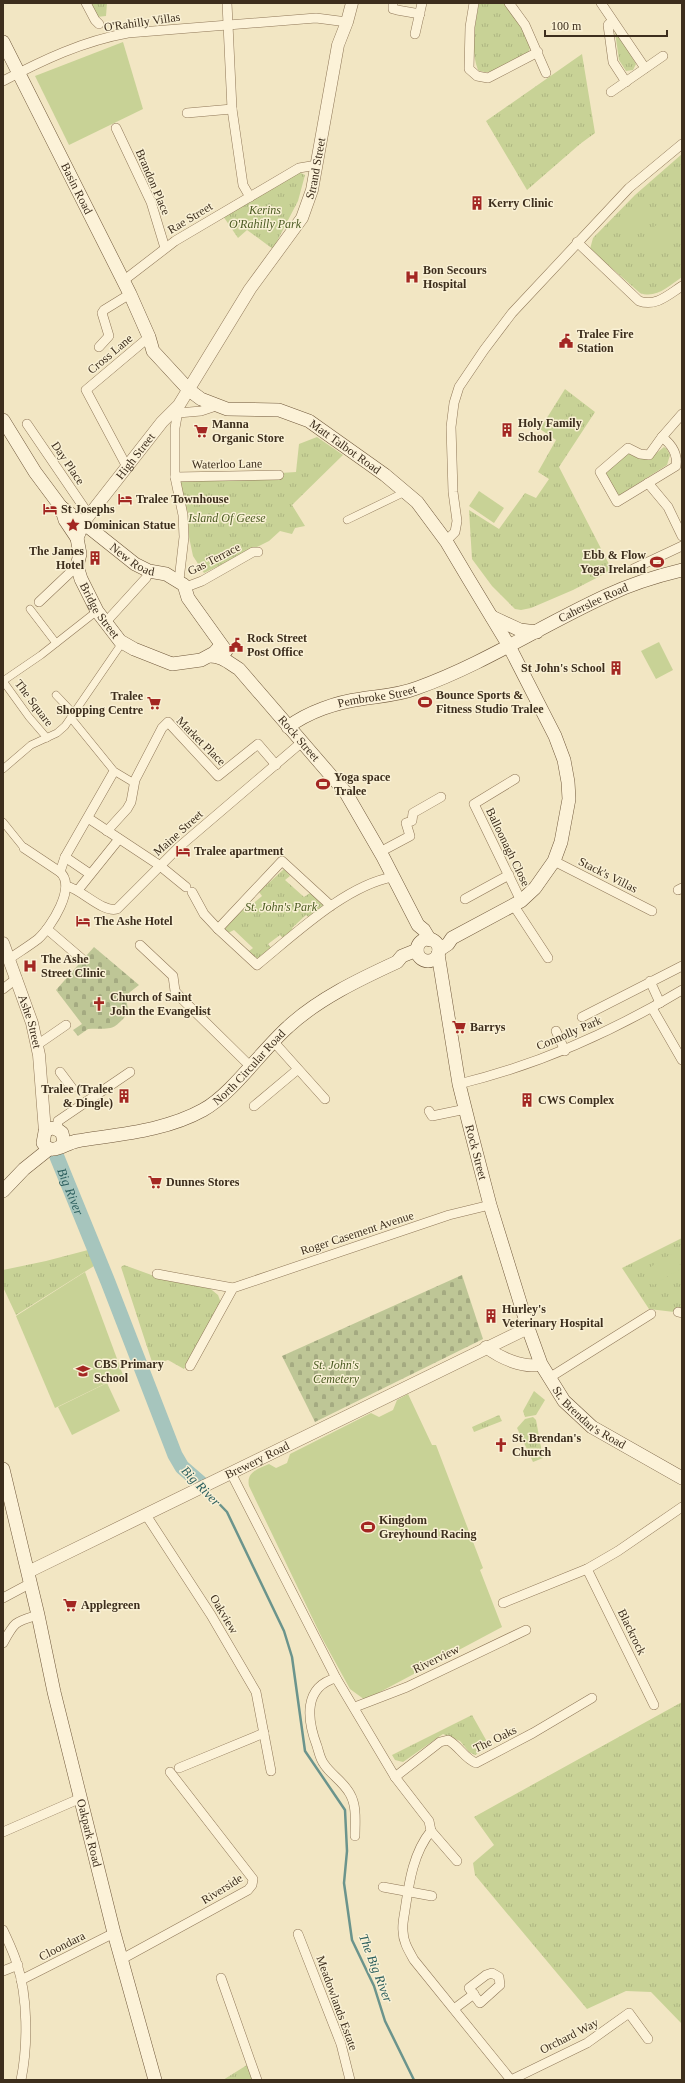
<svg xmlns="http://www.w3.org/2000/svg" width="685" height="2083" viewBox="0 0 685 2083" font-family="'Times New Roman',serif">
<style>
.grass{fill:url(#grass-tufts)}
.cemetery{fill:url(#cemetery-stones)}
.garden{fill:#c8d296}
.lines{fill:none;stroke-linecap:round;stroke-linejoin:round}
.stream{stroke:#6b948c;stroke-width:2.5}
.river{stroke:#a6c5bd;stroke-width:15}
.pedestrian-casing{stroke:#8f7758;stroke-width:8}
.minor-casing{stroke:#8f7758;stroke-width:10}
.tertiary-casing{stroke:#8f7758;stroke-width:13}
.secondary-casing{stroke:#70583b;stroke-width:14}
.pedestrian{stroke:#fcf2d8;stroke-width:7}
.minor{stroke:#fcf2d8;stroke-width:9}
.tertiary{stroke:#fcf2d8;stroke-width:12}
.secondary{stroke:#fcf2d8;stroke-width:13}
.labels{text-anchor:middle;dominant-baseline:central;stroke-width:3;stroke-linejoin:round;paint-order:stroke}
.street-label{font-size:12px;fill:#3d2e1d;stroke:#f9f0d4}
.poi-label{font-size:12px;font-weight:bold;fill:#3d2e1d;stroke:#f9f0d4;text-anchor:start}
.park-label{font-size:12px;font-style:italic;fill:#4b5b22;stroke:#f9f0d4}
.water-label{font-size:13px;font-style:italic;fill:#2b5e5d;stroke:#f9f0d4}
</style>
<defs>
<pattern id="grass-tufts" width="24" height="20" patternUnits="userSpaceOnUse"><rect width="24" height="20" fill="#c8d296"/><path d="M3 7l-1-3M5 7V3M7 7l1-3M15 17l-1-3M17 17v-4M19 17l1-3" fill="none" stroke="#adb581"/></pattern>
<pattern id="cemetery-stones" width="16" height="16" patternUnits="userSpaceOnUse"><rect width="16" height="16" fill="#bec696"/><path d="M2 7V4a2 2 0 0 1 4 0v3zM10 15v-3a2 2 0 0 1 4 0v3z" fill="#a4aa81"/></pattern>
</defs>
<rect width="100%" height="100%" fill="#f2e6c3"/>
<g class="grass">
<path d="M90 3H107L106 16 97 17Z"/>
<path d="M479 3H504L517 20 531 47 528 52C514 60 494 78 478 70 470 50 475 24 479 3Z"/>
<path d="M615 32H617L636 64 633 70 626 71 619 60Z"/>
<path d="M582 54 595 133 580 144 527 190 486 121Z"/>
<path d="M682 154V277C669 286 656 299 640 293L590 249 593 238 635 195Z"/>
<path d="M299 172 305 175 298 201 273 249 247 230 238 238 223 216Z"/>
<path d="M565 389 595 412 559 467 612 570 573 590 531 608 521 610 515 609 492 586 472 559 469 510 499 529 525 493 536 498 549 479 538 472 556 440 540 429Z"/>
<path d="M317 437 343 455 292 505 305 526 295 528 292 534 280 531 269 541 204 573 193 556 189 537 188 513 179 480 296 472 299 444Z"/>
<path d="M664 447 667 449 670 455 667 465 620 495 617 494 606 476V472L627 452 641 459H649Z"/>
<path d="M284 869 290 876 285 880 304 897 310 893 326 907 311 919 306 915 292 928 295 932 285 940 280 935 268 944 272 949 257 959 249 951 253 948 234 930 228 933 223 928 247 904 250 906 262 896 259 892Z"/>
<path d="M682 1238V1307L674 1312 649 1309 622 1268Z"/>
<path d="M88 1250 94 1266 16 1315 3 1287V1270L46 1261Z"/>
<path d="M124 1265 157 1277 207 1286 218 1295 221 1303 218 1311 184 1369 168 1360 153 1365 121 1267Z"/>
<path d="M534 1391 545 1400 536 1415 525 1417 523 1411Z"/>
<path d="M499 1415 502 1421 474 1432 472 1427Z"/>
<path d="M533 1417 536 1420 543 1458 533 1462 517 1428 525 1419Z"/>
<path d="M682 1702V2024L651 1992 626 1991 587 2009 475 1875 473 1863 494 1845 474 1817Z"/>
<path d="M472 1715 490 1747 475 1755 469 1752 460 1741 443 1734 403 1762 395 1760 392 1755Z"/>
<path d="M247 2065 254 2080H223Z"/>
</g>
<g class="cemetery">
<path d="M94 947 139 985 125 996 129 1012C112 1032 113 1028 88 1029L78 1036 73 1030 82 1024 56 990Z"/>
<path d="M462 1275 483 1339 315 1422 282 1356Z"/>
</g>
<g class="garden">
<path d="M123 42 143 109 69 145 35 76Z"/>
<path d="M641 203 654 215 631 239 618 226Z"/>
<path d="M660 221 673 233 650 257 637 245Z"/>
<path d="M479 491 504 508 494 523 469 506Z"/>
<path d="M659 642 673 670 656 679 641 651Z"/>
<path d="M673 1253 682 1268 653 1285 644 1271Z"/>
<path d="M85 1272 123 1375 55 1408 16 1316Z"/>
<path d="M107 1383 120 1411 72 1435 58 1407Z"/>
<path d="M408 1394 432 1445H436L483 1568 480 1570 502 1627 365 1700 350 1689 322 1638 249 1486C246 1472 258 1469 269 1464L276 1468 287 1463 290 1454 371 1413 379 1417 393 1410 397 1400Z"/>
</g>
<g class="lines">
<path class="stream" d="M205 1489 227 1512 284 1631 292 1657 305 1751 345 1810 347 1851 344 1883 352 1940 374 1986 385 2021 414 2080"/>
<path class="river" id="s1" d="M57 1157 108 1282 175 1455 182 1467 204 1486"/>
<defs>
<g id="pedestrian">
<path d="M347 520 405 492"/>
<path d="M30 609 56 643"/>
<path d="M3 681 41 655 97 611"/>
<path d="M3 681 29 717 47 738"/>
<path d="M56 695 74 714"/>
<path d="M71 718 114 771 134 783"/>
<path d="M3 769 31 745 57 733 65 726 122 643"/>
<path d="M3 822 24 848"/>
</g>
<g id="minor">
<path d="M86 3 95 20 99 24"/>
<path d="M227 3 232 109 243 185 250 197"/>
<path d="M393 3V9L397 10 420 14"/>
<path d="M474 3 470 27 469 69 477 76 488 78 538 52"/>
<path d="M509 3 525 25 546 73"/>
<path d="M601 3 645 68"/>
<path d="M612 21 608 25 613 62 626 82"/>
<path d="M415 34 422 3"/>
<path d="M3 81C43 60 83 41 128 33L316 18 347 22"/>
<path d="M611 92 663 56"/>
<path d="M187 113 232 109"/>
<path d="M116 128 151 202 165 248"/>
<path d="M577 242 639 301C656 307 668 295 682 286"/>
<path d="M123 281 175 241 299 168 317 165"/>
<path d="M99 347 109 336 102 313 104 310 130 294"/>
<path d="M178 413 201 411 216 406"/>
<path d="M27 424 89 515"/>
<path d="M662 437C671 444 678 454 676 466L617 502 600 472 628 448 640 454 649 455Z"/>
<path d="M662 437 682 414"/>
<path d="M127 467 86 390 149 337"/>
<path d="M175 477 279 475"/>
<path d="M648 483 668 507 682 536"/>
<path d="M446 541 455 532 457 521 453 492 451 427 454 403 459 387 484 350 512 313 629 188 682 144"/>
<path d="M633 569 682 546"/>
<path d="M179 580 184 537 183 515 175 477V428L179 405"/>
<path d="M186 587 202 581 253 552H258"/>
<path d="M39 602 77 566"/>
<path d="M105 623 146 578 149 571"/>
<path d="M515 779 474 804 521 901"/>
<path d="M88 818 159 865 186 887"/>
<path d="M107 831 127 809 131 802 135 780 162 728 168 722 218 776 258 744 276 765"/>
<path d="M380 852 410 836 406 823 412 821 413 813 441 797"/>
<path d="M65 857 90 874"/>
<path d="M554 861 652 911"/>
<path d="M60 872 65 857 113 773"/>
<path d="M67 886C82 890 103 913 117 909L179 847 302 742"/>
<path d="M78 890 119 839"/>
<path d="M678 890 682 888"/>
<path d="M192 892 204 914 218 929"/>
<path d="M465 899 509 875"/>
<path d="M331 906 282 861 218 929 257 965C294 935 346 885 393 877"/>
<path d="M514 906 548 958"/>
<path d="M47 929 82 959"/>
<path d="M140 945 173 976 175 991 182 999 250 1066"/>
<path d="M9 959C19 952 29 946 38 939 51 927 77 887 60 872L24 848"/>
<path d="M650 981 660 1003"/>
<path d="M3 989 17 978"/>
<path d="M652 1008 682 1060"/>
<path d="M582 1017 682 966"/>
<path d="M556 1031 565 1051"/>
<path d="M273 1041 325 1099"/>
<path d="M37 1045 66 1025"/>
<path d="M60 1072 72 1088"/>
<path d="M459 1084C538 1065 612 1032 682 990"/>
<path d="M254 1106 297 1070"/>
<path d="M429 1111 432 1116 466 1109"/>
<path d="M57 1129 58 1121 130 1072"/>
<path d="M157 1274 233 1288"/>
<path d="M678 1312 682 1313"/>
<path d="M190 1366 233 1288 449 1215 490 1205"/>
<path d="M549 1378 651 1314"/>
<path d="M231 1473 336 1678 395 1777 429 1821 431 1831C413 1853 409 1883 405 1910 404 1917 402 1925 403 1931 403 1942 409 1951 414 1960L511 2080 587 2043 629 2013 648 2039"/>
<path d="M146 1515 211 1615 256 1692 271 1771"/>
<path d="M587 1569 654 1705"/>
<path d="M3 1598 31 1583"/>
<path d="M503 1603 587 1569 618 1551 682 1507"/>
<path d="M3 1643C15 1621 15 1622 38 1615"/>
<path d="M336 1678C303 1687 307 1720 317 1746 319 1752 320 1759 324 1764 331 1775 343 1781 350 1794 357 1806 355 1822 355 1836"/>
<path d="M355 1707 407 1687 526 1630"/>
<path d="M179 1768 264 1733"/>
<path d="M395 1777 440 1742 448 1740C459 1746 464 1758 476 1763L533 1733 592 1698"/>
<path d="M431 1831 457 1861"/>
<path d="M3 1832 81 1798"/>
<path d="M383 1887 432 1896"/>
<path d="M3 1930C8 1941 14 1953 17 1964 28 1997 28 2046 21 2080"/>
<path d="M298 1934 341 2044 350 2080"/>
<path d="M122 1959 248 1890 252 1885 253 1879 170 1772"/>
<path d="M3 1971 18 1965"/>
<path d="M492 1973 499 1977 500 1985 480 2003 469 1988 486 1975Z"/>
<path d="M221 1978 257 2080"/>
<path d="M21 1980 114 1933"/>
<path d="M454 2009 474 1994"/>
</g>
<g id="tertiary">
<path id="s2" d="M83 523 162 422 179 405 250 289 302 218 312 190 338 45 347 22 352 3"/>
<path id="s3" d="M3 943 32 1023 39 1055 45 1132"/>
<path d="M486 1347C500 1358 524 1369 541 1364"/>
<path id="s4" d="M28 1572 528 1328"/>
</g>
<g id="secondary">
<path id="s5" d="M3 42 130 294 149 337 153 351 189 390 201 399 227 409 279 410 309 421 385 475 417 502 446 541 468 578 509 646 555 736 564 760 568 782 569 799 561 842 554 861 535 888 521 901 452 938 448 944 439 950"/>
<path d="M3 420 35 472 61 507 65 520 77 538"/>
<path id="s6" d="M61 507 91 529 135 564 149 571 166 574 184 585 188 598 226 651"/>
<path id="s7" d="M83 523 77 538 80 554 77 566 81 579 97 611 120 641 134 649 172 664 201 660 214 653 221 645"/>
<path d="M492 617 520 630 537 632"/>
<path id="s8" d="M210 656C222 656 229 663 239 669L346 793 383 857 418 925 424 930 430 940"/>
<path id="s9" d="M288 727C308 712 337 702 361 699 380 696 399 695 417 688 484 664 544 624 608 595 631 584 657 576 682 570"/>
<circle cx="428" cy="950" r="11"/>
<path id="s10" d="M438 954 459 1084 471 1132 490 1205 528 1328 541 1364 564 1401 592 1427 682 1478"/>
<path id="s11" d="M61 1146 64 1142 62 1133C56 1128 51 1126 45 1132L43 1143C51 1157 65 1143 77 1141 120 1134 165 1131 203 1110 232 1094 262 1050 288 1027 318 999 360 979 397 962L402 956 417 950"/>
<path d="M3 1191 24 1169 49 1149"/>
<path id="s12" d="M3 1469 38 1615 54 1692 114 1933 155 2080"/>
</g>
</defs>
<use href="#pedestrian" class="pedestrian-casing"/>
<use href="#minor" class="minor-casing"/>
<use href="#tertiary" class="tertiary-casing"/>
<use href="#secondary" class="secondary-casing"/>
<use href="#pedestrian" class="pedestrian"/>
<use href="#minor" class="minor"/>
<use href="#tertiary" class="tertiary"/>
<use href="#secondary" class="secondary"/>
</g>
<defs>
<symbol id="building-bare" viewBox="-9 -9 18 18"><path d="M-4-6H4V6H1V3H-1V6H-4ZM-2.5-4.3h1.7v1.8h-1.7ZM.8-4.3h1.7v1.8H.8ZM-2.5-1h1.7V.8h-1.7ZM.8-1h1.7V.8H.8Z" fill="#a32722" stroke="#f9f0d4" stroke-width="2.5" paint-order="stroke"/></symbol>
<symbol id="hospital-bare" viewBox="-9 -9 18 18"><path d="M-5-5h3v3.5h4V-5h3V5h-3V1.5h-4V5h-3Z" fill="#a32722" stroke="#f9f0d4" stroke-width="2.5" paint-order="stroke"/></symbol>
<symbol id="civic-bare" viewBox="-9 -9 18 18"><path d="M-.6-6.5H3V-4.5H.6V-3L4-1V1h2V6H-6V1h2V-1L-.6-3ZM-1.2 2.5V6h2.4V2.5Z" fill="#a32722" stroke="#f9f0d4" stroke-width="2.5" paint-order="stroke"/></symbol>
<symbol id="supermarket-bare" viewBox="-9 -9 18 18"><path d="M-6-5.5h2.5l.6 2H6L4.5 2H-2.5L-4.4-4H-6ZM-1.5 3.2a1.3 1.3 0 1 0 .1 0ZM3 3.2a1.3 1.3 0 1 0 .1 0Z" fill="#a32722" stroke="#f9f0d4" stroke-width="2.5" paint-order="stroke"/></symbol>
<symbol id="hotel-bare" viewBox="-9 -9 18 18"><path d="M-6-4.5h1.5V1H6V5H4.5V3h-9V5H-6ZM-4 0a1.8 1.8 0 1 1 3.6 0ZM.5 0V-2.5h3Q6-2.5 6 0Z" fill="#a32722" stroke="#f9f0d4" stroke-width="2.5" paint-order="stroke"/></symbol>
<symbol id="sight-bare" viewBox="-9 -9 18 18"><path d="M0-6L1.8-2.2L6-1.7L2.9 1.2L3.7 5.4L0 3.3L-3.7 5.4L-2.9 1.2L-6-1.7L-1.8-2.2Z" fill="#a32722" stroke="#f9f0d4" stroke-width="2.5" paint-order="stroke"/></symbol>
<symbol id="stadium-bare" viewBox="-9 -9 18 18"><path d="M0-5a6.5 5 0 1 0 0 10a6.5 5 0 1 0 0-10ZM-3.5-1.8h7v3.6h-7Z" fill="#a32722" stroke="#f9f0d4" stroke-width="2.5" paint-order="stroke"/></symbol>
<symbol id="church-bare" viewBox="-9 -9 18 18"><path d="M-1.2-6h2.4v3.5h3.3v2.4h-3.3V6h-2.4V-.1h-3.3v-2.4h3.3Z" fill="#a32722" stroke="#f9f0d4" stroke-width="2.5" paint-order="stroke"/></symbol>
<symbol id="school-bare" viewBox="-9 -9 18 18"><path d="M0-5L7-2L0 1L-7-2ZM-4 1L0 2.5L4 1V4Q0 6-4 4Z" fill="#a32722" stroke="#f9f0d4" stroke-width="2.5" paint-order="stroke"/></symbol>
</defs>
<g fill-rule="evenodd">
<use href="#building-bare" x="467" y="193" width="20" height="20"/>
<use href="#hospital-bare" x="402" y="267" width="20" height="20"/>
<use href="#civic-bare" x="556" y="331" width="20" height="20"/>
<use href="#building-bare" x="497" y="420" width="20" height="20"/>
<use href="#supermarket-bare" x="191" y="421" width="20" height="20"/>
<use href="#hotel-bare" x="115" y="489" width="20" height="20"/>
<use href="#hotel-bare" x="40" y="499" width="20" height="20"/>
<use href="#sight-bare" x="63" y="515" width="20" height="20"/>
<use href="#building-bare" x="85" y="548" width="20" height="20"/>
<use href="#stadium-bare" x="647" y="552" width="20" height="20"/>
<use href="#civic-bare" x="226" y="635" width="20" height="20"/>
<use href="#building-bare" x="606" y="658" width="20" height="20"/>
<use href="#stadium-bare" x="415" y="692" width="20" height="20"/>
<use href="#supermarket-bare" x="144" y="693" width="20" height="20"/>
<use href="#stadium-bare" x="313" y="774" width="20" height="20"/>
<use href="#hotel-bare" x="173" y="841" width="20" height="20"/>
<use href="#hotel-bare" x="73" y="911" width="20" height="20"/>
<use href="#hospital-bare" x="20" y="956" width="20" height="20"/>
<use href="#church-bare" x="89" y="994" width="20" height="20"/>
<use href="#supermarket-bare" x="449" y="1017" width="20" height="20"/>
<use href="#building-bare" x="114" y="1086" width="20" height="20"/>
<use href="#building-bare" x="517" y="1090" width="20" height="20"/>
<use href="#supermarket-bare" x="145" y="1172" width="20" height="20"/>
<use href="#building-bare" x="481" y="1306" width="20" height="20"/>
<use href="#school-bare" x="73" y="1361" width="20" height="20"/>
<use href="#church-bare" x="491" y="1435" width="20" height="20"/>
<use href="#stadium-bare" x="358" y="1517" width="20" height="20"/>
<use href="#supermarket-bare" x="60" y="1595" width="20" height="20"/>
</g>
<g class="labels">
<g class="street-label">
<text transform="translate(142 22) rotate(-8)">O'Rahilly Villas</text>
<text stroke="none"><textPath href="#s2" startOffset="428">Strand Street</textPath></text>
<text transform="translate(153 182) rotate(67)">Brandon Place</text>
<text stroke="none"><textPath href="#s5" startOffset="164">Basin Road</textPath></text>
<text transform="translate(190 218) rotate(-31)">Rae Street</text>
<text transform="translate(110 354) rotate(-40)">Cross Lane</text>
<text stroke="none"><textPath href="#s5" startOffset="568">Matt Talbot Road</textPath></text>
<text stroke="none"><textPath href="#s2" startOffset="85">High Street</textPath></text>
<text transform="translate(68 463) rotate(56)">Day Place</text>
<text transform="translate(227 464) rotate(-1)">Waterloo Lane</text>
<text stroke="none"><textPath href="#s6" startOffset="89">New Road</textPath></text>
<text transform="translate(214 559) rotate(-27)">Gas Terrace</text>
<text stroke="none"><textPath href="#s9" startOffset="332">Caherslee Road</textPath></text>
<text stroke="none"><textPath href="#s7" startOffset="95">Bridge Street</textPath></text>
<text stroke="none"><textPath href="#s9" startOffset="95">Pembroke Street</textPath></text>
<text transform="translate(34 703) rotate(53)">The Square</text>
<text stroke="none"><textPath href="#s8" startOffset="124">Rock Street</textPath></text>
<text transform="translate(201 741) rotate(45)">Market Place</text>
<text transform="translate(178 833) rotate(-42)">Maine Street</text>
<text transform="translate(508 847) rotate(64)">Balloonagh Close</text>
<text transform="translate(608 875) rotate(27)">Stack's Villas</text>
<text stroke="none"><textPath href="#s3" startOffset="83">Ashe Street</textPath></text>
<text transform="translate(569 1033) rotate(-23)">Connolly Park</text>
<text stroke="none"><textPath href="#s11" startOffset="276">North Circular Road</textPath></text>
<text stroke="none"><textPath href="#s10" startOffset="202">Rock Street</textPath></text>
<text transform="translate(357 1233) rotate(-18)">Roger Casement Avenue</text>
<text stroke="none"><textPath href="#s10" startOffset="497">St. Brendan's Road</textPath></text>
<text stroke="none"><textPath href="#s4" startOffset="255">Brewery Road</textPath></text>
<text transform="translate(224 1614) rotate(59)">Oakview</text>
<text transform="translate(632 1632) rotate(64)">Blackrock</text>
<text transform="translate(436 1659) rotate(-26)">Riverview</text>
<text transform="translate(495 1739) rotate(-26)">The Oaks</text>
<text stroke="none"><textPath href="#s12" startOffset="374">Oakpark Road</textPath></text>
<text transform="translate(222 1889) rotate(-32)">Riverside</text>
<text transform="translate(62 1946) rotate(-27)">Cloondara</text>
<text transform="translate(337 2003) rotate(70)">Meadowlands Estate</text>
<text transform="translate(569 2036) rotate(-27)">Orchard Way</text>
</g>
<g class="poi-label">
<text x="488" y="203">Kerry Clinic</text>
<text x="423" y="270">Bon Secours<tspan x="423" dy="14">Hospital</tspan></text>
<text x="577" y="334">Tralee Fire<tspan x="577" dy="14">Station</tspan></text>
<text x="518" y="423">Holy Family<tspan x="518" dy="14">School</tspan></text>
<text x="212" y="424">Manna<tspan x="212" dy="14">Organic Store</tspan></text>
<text x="136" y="499">Tralee Townhouse</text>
<text x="61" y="509">St Josephs</text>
<text x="84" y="525">Dominican Statue</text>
<text x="84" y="551" text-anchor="end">The James<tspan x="84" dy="14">Hotel</tspan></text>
<text x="646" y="555" text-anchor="end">Ebb &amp; Flow<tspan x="646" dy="14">Yoga Ireland</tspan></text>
<text x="247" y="638">Rock Street<tspan x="247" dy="14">Post Office</tspan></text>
<text x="605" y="668" text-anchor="end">St John's School</text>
<text x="436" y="695">Bounce Sports &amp;<tspan x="436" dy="14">Fitness Studio Tralee</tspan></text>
<text x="143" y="696" text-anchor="end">Tralee<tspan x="143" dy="14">Shopping Centre</tspan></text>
<text x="334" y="777">Yoga space<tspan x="334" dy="14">Tralee</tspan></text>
<text x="194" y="851">Tralee apartment</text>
<text x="94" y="921">The Ashe Hotel</text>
<text x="41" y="959">The Ashe<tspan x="41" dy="14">Street Clinic</tspan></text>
<text x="110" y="997">Church of Saint<tspan x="110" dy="14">John the Evangelist</tspan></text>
<text x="470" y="1027">Barrys</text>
<text x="113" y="1089" text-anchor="end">Tralee (Tralee<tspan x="113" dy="14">&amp; Dingle)</tspan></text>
<text x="538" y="1100">CWS Complex</text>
<text x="166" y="1182">Dunnes Stores</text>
<text x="502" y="1309">Hurley's<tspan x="502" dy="14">Veterinary Hospital</tspan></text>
<text x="94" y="1364">CBS Primary<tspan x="94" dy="14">School</tspan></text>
<text x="512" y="1438">St. Brendan's<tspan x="512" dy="14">Church</tspan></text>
<text x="379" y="1520">Kingdom<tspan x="379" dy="14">Greyhound Racing</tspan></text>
<text x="81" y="1605">Applegreen</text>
</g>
<g class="park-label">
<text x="265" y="210">Kerins<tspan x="265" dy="14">O'Rahilly Park</tspan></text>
<text x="227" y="518">Island Of Geese</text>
<text x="281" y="907">St. John's Park</text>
<text x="336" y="1365">St. John's<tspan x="336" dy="14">Cemetery</tspan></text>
</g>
<g class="water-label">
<text stroke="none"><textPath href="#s1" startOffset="37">Big River</textPath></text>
<text transform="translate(201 1486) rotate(46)">Big River</text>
<text transform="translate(376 1968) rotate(69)">The Big River</text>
</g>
</g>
<rect width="685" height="2083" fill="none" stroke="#3d2e1d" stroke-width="8"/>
<path d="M545 30v6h122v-6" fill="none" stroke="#3d2e1d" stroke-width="2"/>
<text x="551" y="30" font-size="12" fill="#3d2e1d" stroke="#f9f0d4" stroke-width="3" paint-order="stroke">100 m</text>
</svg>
